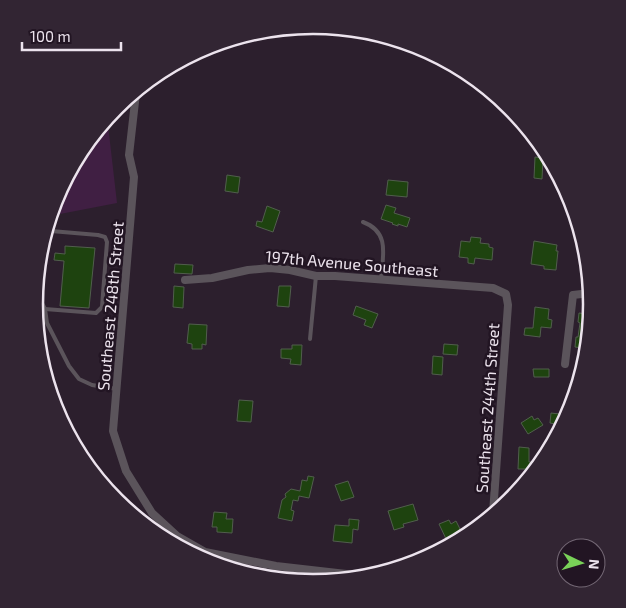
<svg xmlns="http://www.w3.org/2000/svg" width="626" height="608" viewBox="0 0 626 608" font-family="'Exo 2',sans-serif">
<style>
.green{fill:#401f43}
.building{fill:#1e430f;stroke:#515e4d}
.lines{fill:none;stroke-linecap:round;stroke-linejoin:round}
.lane{stroke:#5b545b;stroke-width:4}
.street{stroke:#5b545b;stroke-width:8}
.labels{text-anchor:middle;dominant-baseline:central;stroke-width:5;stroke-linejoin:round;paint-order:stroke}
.street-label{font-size:16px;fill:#ece3ed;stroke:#221523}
.rim{fill:none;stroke:#ece3ed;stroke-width:2.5}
</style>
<rect width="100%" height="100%" fill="#2c1f2d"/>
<path class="green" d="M104 124 108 125 117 203 60 214 57 195Z"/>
<g class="building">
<path d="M535 157 543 158 542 179 534 178Z"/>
<path d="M227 175 240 177 238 193 225 191Z"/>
<path d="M388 180 408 182 407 197 386 195Z"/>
<path d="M386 205 396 208 394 213 410 218 407 227 398 224V226L392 224 393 223 381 219Z"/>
<path d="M267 206 280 211 273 232 256 226 257 221 262 222Z"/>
<path d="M471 237 481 238 480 243 489 244V247L493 248 492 260 475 258 474 264 468 263V258L459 257 461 241 470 242Z"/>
<path d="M534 241 557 245 556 251H558L556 270 544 269V266L531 264Z"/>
<path d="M65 246 95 248 89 308 60 306 64 261 54 260 55 253 65 254Z"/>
<path d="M175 264 193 265 192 274 174 273Z"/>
<path d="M174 286 184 287 183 308 173 307Z"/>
<path d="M279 286H291L289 307 277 306Z"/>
<path d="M356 306 378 314 372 328 364 325 366 320 353 315Z"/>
<path d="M535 307 549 309 548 319 552 320 551 328 541 327 540 337 524 335 525 328H533Z"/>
<path d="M579 313 588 314 583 348 575 347 576 337H578L580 323 578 322Z"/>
<path d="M189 324 207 325 206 345 202 344V349H192V344L187 343Z"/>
<path d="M444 344 458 345 457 355 443 354Z"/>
<path d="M292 345H302L301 365 290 364 291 359 281 358V349H292Z"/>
<path d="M433 356 443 357 442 375 432 374Z"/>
<path d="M533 369H549V377H534Z"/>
<path d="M239 400 253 401 251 422 237 421Z"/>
<path d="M551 413 568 415 561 425 550 423Z"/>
<path d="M532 416 534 420 538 418 543 425 528 434 521 423Z"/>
<path d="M519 447 529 448V462H534V466L525 480 526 469H518Z"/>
<path d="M308 476 314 477 309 498 299 496 298 501 293 500 291 510 294 511 292 521 278 518 282 500 286 497 285 494 291 489 300 491 302 480 307 481Z"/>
<path d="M348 481 354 497 341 501 335 485Z"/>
<path d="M413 504 418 520 403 524 404 527 394 530 388 511Z"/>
<path d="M214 512 227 513 226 519H233L232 533 217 532V527H212Z"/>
<path d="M349 519 359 520 358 530 353 529 352 543 333 541 335 525 349 526Z"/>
<path d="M449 520 451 524 456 521 462 533 448 543 439 524Z"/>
</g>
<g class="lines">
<g class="lane">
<path d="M425 49 431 57 437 58"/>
<path d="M363 222C390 232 383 255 381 279"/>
<path d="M45 246 40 299 45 309 47 323 69 366 79 379 92 385 117 389"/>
<path d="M45 309 96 313 102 307 107 242 105 237 98 235 51 231 48 233"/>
<path d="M310 339 316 276"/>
<path d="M264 573 265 564"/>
</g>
<g class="street">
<path d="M136 93 129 155 134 177 113 431 126 471 152 513 177 536 205 552 276 566 355 575"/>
<path d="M185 280 212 278 248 270 270 268 290 270 316 276H335L493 288 506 294 508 305 493 513"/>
<path d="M565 364 573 295 590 293"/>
</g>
</g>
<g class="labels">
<g class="street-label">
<text transform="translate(352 263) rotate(5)">197th Avenue Southeast</text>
<text transform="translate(110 306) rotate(-85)">Southeast 248th Street</text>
<text transform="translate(487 408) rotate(-86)">Southeast 244th Street</text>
</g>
</g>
<path d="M0 0H626V608H0ZM43 304a270 270 0 1 1 540 0a270 270 0 1 1-540 0Z" fill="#322533" fill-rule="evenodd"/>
<path class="rim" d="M43 304a270 270 0 1 1 540 0a270 270 0 1 1-540 0Z"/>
<g transform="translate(581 563) rotate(95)"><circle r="24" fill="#221523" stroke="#736774"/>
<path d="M0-4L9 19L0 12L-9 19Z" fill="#79d158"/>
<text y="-8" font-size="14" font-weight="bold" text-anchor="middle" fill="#ece3ed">N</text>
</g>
<path d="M22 42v8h99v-8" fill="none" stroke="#ece3ed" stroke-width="2.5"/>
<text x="30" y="42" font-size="15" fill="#ece3ed" stroke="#221523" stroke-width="4" paint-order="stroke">100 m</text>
</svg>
